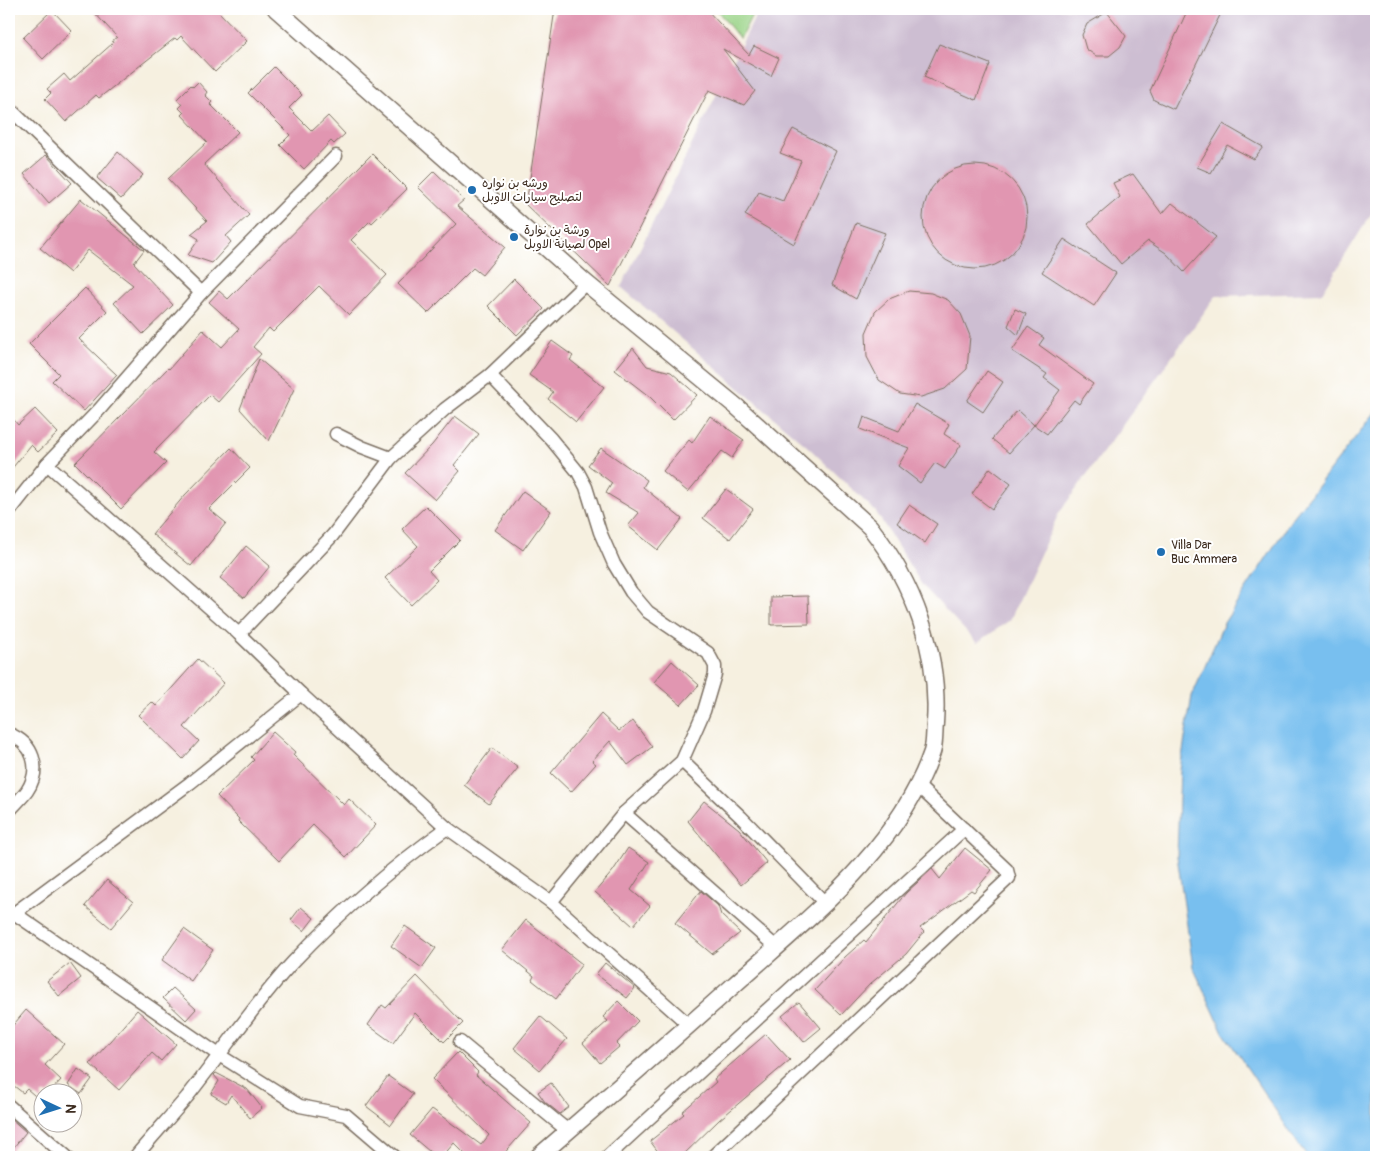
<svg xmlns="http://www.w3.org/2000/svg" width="1385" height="1166" viewBox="0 0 1385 1166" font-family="Pangolin,'Playpen Sans Arabic',sans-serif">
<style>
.industrial{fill:#cdbed2}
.green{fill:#99d386;stroke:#6a7e52}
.water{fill:#78bfef;stroke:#5a7486}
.building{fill:#e196b1}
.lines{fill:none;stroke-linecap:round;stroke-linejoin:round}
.minor-casing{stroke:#7c6f62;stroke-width:15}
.tertiary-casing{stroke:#7c6f62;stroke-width:19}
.minor{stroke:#fff;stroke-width:12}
.tertiary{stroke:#fff;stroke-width:16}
.poi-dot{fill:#1f6fb2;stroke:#fff;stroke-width:2}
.labels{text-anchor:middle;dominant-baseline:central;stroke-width:4;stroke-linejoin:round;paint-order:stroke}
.poi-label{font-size:12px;fill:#3b2a1e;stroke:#fff;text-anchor:start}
</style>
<rect width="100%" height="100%" fill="#fff"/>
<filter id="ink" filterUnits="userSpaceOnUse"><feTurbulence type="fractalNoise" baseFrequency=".02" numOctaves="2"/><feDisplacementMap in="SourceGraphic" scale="10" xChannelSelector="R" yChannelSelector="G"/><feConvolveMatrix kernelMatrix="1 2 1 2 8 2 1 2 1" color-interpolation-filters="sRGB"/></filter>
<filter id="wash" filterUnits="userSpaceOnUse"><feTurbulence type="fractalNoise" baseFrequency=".0096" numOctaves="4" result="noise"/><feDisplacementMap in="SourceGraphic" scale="20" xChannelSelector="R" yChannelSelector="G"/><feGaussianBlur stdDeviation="1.12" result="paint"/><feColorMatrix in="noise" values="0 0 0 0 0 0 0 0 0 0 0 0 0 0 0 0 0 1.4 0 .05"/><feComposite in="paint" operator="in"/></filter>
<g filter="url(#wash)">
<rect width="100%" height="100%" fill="#f6f0e0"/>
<path class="industrial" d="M759 9H1376V206L1322 293 1216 296 1059 513 1010 620 977 643 922 585 876 512 809 448 621 287Z"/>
<path class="green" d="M716 9H755L740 39Z"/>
<path class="water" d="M1376 411V1157H1307L1223 1032 1193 967 1177 856 1180 769 1192 696 1224 623 1291 520Z"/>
<g id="blocks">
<g class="building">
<path d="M91 9H138L142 13 149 9H216L247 41 215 72 181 36 177 40 175 38 99 98 96 95 66 122 45 99 51 93 47 89 64 74 70 81 113 43 112 41 117 37Z"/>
<path d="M555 9H706L749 55 754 46 779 58 771 76 723 49 755 91 744 105 709 90 610 286 526 205Z"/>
<path d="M1188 9H1223L1174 109 1154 100 1150 91Z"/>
<path d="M52 10 72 31 43 59 23 38Z"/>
<path d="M1107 12 1126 36 1120 47 1109 56H1096L1086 49 1082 35 1087 24Z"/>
<path d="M939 44 990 64 976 100 924 77Z"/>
<path d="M274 67 302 95 289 108 312 131 328 116 345 134 334 144 331 141 304 169 280 145 290 135 248 93Z"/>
<path d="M198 82 207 92 205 95 212 102 210 104 238 132 204 164 249 215 226 236 231 242 212 263 188 255 199 239 191 234 207 221 168 179 207 142 182 115 184 113 179 108 182 105 177 99 191 85 193 87Z"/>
<path d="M1223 124 1263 147 1254 159 1227 145 1211 173 1197 167Z"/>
<path d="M793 129 836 151 794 244 745 215 759 192 783 201 801 161 780 153Z"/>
<path d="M118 152 143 175 121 199 97 178Z"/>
<path d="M372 154 407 189 372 223 370 221 351 240 387 275 349 315 319 286 273 332 269 328 253 347 261 354 218 402 210 395 154 452 166 463 121 509 75 463 168 368 169 369 203 330 222 347 239 329 209 302 219 291 228 299Z"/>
<path d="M46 155 72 183 49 203 24 174Z"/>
<circle cx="975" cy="217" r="52"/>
<path d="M434 171 464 200 457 206 505 247 482 275 473 268 428 313 398 284 456 224 418 187Z"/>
<path d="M1133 174 1162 214 1172 203 1216 237 1184 272 1166 253 1148 241 1121 264 1088 224 1120 197 1113 183Z"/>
<path d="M81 199 144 250 134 263 173 305 143 334 114 303 133 285 88 250 70 273 40 248Z"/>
<path d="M856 223 885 233 856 299 832 285Z"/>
<path d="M1064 239 1116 273 1094 306 1042 272Z"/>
<path d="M514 279 544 309 517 335 488 306Z"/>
<path d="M85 288 107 311 79 339 117 375 84 411 52 381 59 374 29 344Z"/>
<path d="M909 291 931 293 948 300 961 314 970 336 967 369 945 389 921 397 900 394 879 380 867 357 866 333 875 312 889 299Z"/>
<path d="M1015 309 1026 314 1018 335 1008 326Z"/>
<path d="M1028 327 1044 338 1039 345 1093 384 1079 404 1074 400 1047 434 1034 425 1060 390 1044 378 1047 374 1012 351Z"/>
<path d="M552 341 573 356 570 360 604 387 576 422 548 399 553 392 529 375Z"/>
<path d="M633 348 647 366 671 372 697 395 673 420 650 397 615 370Z"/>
<path d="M259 359 294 389 269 441 240 409Z"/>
<path d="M987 371 1003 382 983 412 967 401Z"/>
<path d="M915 404 949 424 944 434 961 445 945 469 935 463 920 483 898 466 909 448 860 429 864 417 899 431Z"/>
<path d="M35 409 58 433 38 452 31 445 9 472V414L18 425Z"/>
<path d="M1018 410 1034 425 1009 453 992 439Z"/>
<path d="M455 416 479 434 454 465 460 471 435 500 405 473 432 445Z"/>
<path d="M710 416 744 440 732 458 722 451 688 492 663 471 689 440 692 443Z"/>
<path d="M231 448 250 468 209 509 226 523 191 566 152 534 185 495Z"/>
<path d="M601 448 647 480 643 487 682 519 658 550 628 526 639 513 606 493 612 483 588 465Z"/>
<path d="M990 468 1011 484 992 509 972 494Z"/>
<path d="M726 489 753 509 730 539 703 518Z"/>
<path d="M523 491 551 511 523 550 495 530Z"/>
<path d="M909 505 937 524 925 543 897 523Z"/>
<path d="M426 506 460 540 429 571 437 580 411 605 385 578 418 546 402 529Z"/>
<path d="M246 546 270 566 244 598 220 578Z"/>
<path d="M808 596 809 624 771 625V597Z"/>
<path d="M198 659 224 683 184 727 199 741 183 759 138 715 152 702 156 706Z"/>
<path d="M672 661 699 685 681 705 654 682Z"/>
<path d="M601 714 619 731 633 721 652 747 628 765 610 741 592 761 596 764 571 792 551 773Z"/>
<path d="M273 732 295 752 293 755 344 805 349 799 376 825 346 857 313 825 279 861 238 821 239 819 217 796 254 760 251 757Z"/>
<path d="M492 748 518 768 489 804 464 785Z"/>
<path d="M704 801 739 829 767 863 741 885 688 821Z"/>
<path d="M628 848 649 862 631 890 650 906 633 926 595 892 613 871Z"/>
<path d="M965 848 992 870 974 892 971 890 920 928 924 932 906 954 870 984 841 1015 815 990 845 957 864 940 866 942 906 893 932 869 940 879Z"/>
<path d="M107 880 133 902 111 928 85 906Z"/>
<path d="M701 891 718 906 721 915 740 933 712 954 675 923Z"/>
<path d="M301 907 314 918 304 931 291 920Z"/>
<path d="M526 920 582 964 556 999 532 980 534 976 502 950Z"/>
<path d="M405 926 436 948 422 968 391 946Z"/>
<path d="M184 929 213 950 191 981 162 960Z"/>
<path d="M70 963 81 978 59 996 47 981Z"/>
<path d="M605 963 635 988 627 998 596 974Z"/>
<path d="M417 976 463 1023 444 1042 415 1013 393 1043 368 1025 382 1005 386 1008Z"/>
<path d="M173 988 196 1009 186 1020 163 998Z"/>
<path d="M618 1001 638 1021 616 1044 619 1047 600 1063 583 1043 608 1021 603 1017Z"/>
<path d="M799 1002 821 1028 804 1042 782 1016Z"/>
<path d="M26 1010 64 1044 45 1065 61 1080 48 1094H42L41 1101 27 1089 23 1093 9 1082V1030Z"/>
<path d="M137 1010 176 1044 161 1061 152 1053 119 1090 90 1064Z"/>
<path d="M540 1016 567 1039 540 1070 514 1048Z"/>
<path d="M766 1034 790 1060 719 1120 681 1157H662L650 1141 684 1114 682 1112 716 1082 714 1079Z"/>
<path d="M458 1052 478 1072 476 1075 531 1123 501 1157H468L454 1143 442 1157H436L410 1135 432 1109 481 1145 489 1135 432 1079Z"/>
<path d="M78 1069 92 1079 81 1094 68 1085Z"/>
<path d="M216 1073 247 1089 262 1108 250 1118 231 1095 226 1103 211 1094 219 1081 214 1075Z"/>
<path d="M388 1076 413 1094 391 1125 366 1106Z"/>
<path d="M551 1083 569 1107 560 1114 545 1102 538 1092Z"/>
<path d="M9 1117 26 1132 9 1153Z"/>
</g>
</g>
</g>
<g filter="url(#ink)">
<use href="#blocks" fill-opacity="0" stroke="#7c6f62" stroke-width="1"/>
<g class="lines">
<defs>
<g id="minor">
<path d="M9 108 201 293"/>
<path d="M490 375 551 439 578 472 586 487 600 532 614 564 631 592 648 612 708 653 715 666V674L704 711 682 761 624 813 551 902"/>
<path d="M336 434 362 447 391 458"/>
<path d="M47 464 239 634 301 694 447 828 551 902 689 1025"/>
<path d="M9 512 47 464 99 410 201 293 336 156"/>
<path d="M239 634 333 535 391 458 445 409 490 375 586 283"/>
<path d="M9 734C33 743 42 768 27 791 22 798 15 804 9 811"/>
<path d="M682 761 741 817 825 903"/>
<path d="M624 813 776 947"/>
<path d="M14 913 219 1055 300 1106 346 1115 395 1157"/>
<path d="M9 917 190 783 301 694"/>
<path d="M460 1042 568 1131"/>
<path d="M9 1106 67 1157"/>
<path d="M135 1157C152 1137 170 1117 187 1097 223 1052 254 1004 293 962 340 912 391 868 447 828"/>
<path d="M607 1157 964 829"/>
<path d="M712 1157 1009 878 1007 870 917 785"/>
</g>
<path id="tertiary" d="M276 9 586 283 737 407 870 527C913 582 940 653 935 723 934 732 935 743 932 752 898 850 808 918 734 985 669 1043 604 1100 538 1157"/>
</defs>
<use href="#minor" class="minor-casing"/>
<use href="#tertiary" class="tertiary-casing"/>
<use href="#minor" class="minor"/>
<use href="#tertiary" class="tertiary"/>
</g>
</g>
<g class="poi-dot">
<circle cx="472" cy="190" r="5"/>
<circle cx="514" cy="237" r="5"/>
<circle cx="1161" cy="552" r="5"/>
</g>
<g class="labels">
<g class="poi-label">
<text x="482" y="183">ورشه بن نواره<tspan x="482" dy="14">لتصليح سيارات الاوبل</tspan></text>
<text x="524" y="230">ورشة بن نوارة<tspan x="524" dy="14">لصيانة الاوبل Opel</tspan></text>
<text x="1171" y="545">Villa Dar<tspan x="1171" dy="14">Buc Ammera</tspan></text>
</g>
</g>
<rect width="1385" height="1166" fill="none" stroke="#fff" stroke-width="30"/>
<g transform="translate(58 1108) rotate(94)"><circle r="24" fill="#ffffff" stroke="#b1aaa5"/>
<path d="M0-4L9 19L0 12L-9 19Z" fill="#1f6fb2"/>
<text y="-8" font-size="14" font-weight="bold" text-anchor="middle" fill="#3b2a1e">N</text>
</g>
</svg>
